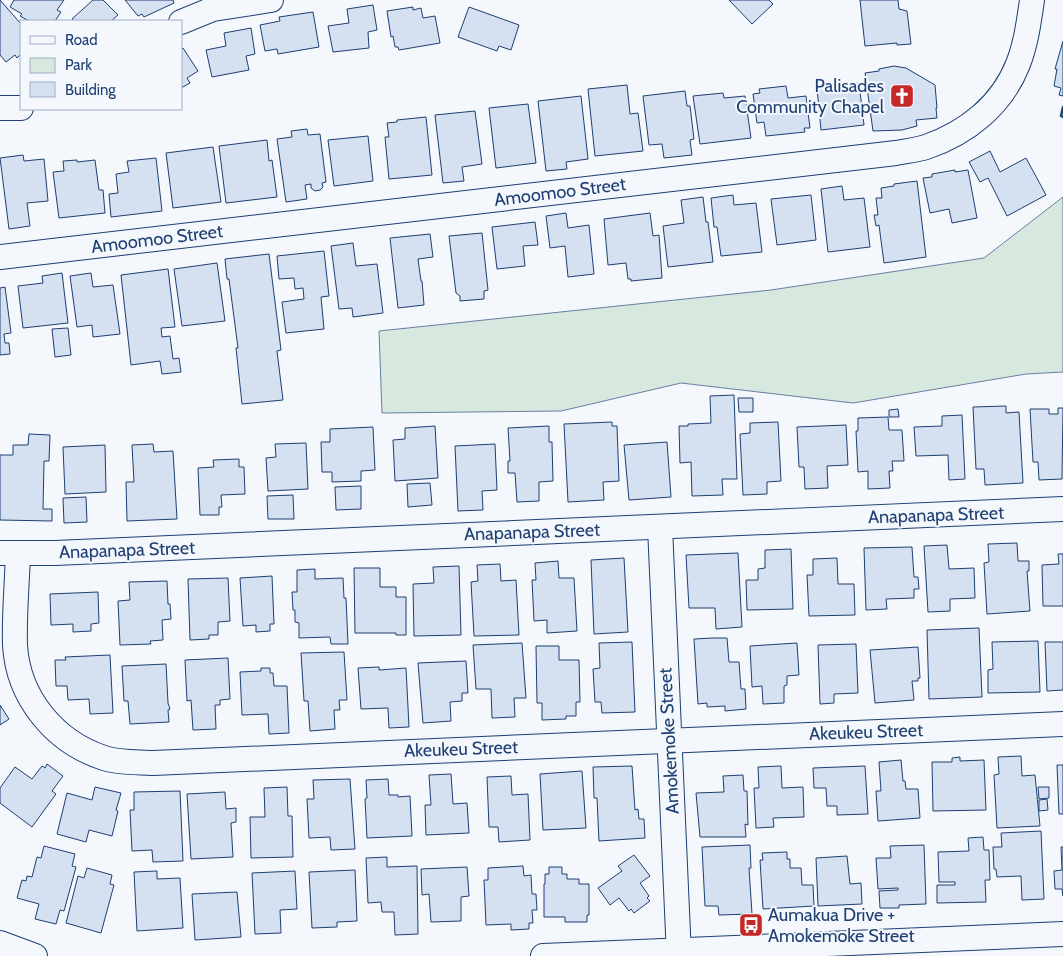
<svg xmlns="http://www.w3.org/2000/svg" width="1063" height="956" viewBox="0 0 1063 956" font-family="Cabin,sans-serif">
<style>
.green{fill:#d7e8df;stroke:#687fa3}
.building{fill:#d5e0f0;stroke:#1d3f73}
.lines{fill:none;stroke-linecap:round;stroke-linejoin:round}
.minor-casing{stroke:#1d3f73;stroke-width:26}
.minor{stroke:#f4f7fb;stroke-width:24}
.wall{stroke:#1d3f73;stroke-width:2.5}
.labels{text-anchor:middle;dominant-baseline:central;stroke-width:4;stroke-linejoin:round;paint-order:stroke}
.poi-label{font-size:18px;fill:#1d3f73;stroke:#f4f7fb;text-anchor:end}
.street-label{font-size:18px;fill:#1d3f73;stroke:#f4f7fb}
</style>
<rect width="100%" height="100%" fill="#f4f7fb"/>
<path class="green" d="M1063 197V372L1026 374 853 403 681 383 561 411 382 413 379 331 771 290 984 258Z"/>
<g class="building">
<path d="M0 0 21 24V54L17 58 15 55 6 62 0 55Z"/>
<path d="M14 0H64L57 10 61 12 55 21H29L20 16 22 14 10 7Z"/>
<path d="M93 0H103L118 15 111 21H73L72 19Z"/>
<path d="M125 0H173L174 3 144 17 142 14 138 16Z"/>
<path d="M729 0H769L773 4 752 24Z"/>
<path d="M860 0H898L899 9 907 11 911 44 897 45V43L865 46Z"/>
<path d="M373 5 377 30 368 32 369 48 333 52 328 26 349 23 347 9Z"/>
<path d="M413 7V10L421 8 423 18 435 16 440 43 399 50 398 47H395L393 36 391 37 387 11Z"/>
<path d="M469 7 519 25 511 50 499 46 497 51 458 37Z"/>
<path d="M313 12 319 47 278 54 277 49 265 51 260 25 280 21 279 17Z"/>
<path d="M251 28 255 54 246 56 249 70 212 77 206 50 226 46 224 33Z"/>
<path d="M1063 41V96L1059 95 1061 88 1054 86 1057 69H1055Z"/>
<path d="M183 48 198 71 187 78 190 83 181 88V50Z"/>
<path d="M894 66 906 68 935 85 937 108H936L937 118 916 120 917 126 902 130 873 131 865 73 879 71V69Z"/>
<path d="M859 83 864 125 821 130 817 88Z"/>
<path d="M627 85 630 114 638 113 643 151 595 156 588 89Z"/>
<path d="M786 86 788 98 806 96 810 128H804L805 132 766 136 764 122 757 123 753 94 760 93 759 89Z"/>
<path d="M685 91 687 106H690L694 139 690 140 692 155 664 158 662 144 649 145 643 96Z"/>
<path d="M723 93 724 98 745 96 751 138 700 144 693 96Z"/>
<path d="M581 96 588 159 566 162 567 169 546 171 538 101Z"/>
<path d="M528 104 536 163 496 168 489 108Z"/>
<path d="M475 111 482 164 462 167 464 181 443 183 435 115Z"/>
<path d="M426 117 432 175 389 179 385 137H389L387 123 397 122V120Z"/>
<path d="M307 129 308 135 320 134 326 182 322 183 323 187 320 190 315 191 311 188V184L305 185 307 199 286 202 277 139 292 137 291 131Z"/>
<path d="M368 136 373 181 334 186 328 140Z"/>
<path d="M267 140 269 161 272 160 277 197 226 203 219 146Z"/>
<path d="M213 147 221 202 173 208 166 153Z"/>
<path d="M990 151 1000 172 1026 158 1046 195 1007 216 988 178 980 182 969 162Z"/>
<path d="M23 155 24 161 44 159 48 201 27 203 30 226 9 229 0 158Z"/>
<path d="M156 158 162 211 111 217 109 194 118 193 116 174 129 172 127 161Z"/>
<path d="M77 160V162L95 160 99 190H103L105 213 59 218 53 172 64 171 63 161Z"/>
<path d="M955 170V172L968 170 977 218 952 223 949 209 930 213 923 178 932 177V174Z"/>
<path d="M917 181 926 257 884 263 879 225 876 226 874 215H878L876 198H882L881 188 894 186V184Z"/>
<path d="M842 186 844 200 864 198 870 247 828 252 821 189Z"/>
<path d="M733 195 734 205 756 203 762 252 721 256 717 227H714L711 198Z"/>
<path d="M811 195 816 240 777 245 771 199Z"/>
<path d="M703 197 706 222H708L713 262 668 267 663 226 684 223 681 200Z"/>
<path d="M566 213 568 228 589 225 594 274 568 277 565 246 550 248 546 216Z"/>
<path d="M650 213 653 236 659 235 662 278 631 281V279H628L626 263 608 265 604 219Z"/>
<path d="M535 222 538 245 523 246 525 266 497 269 492 227Z"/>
<path d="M482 233 488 290 484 291V299L460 301V296L456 293 449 236Z"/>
<path d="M430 234 433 257 418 259 421 281H422L424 305 398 308 390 238Z"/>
<path d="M353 243 356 266 377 264 383 313 353 317 352 308 339 309 331 246Z"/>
<path d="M324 251 329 296 321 297 324 329 286 333 282 302 304 299 303 288 295 289 294 278 279 279 277 256Z"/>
<path d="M269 254 281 350 277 351 283 400 242 404 236 348H238L229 279H227L225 259Z"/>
<path d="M217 263 225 321 182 326 174 269Z"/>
<path d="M168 269 175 327 161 328 162 337 170 336 173 359 179 358 181 372 162 374 160 361 131 365 121 275Z"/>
<path d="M62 273 68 323 23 328 18 286 43 283 42 276Z"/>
<path d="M91 273 93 287 113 285 120 334 93 337 92 325 77 327 70 276Z"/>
<path d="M5 287 11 333 4 334 5 343H9L10 354 0 355V288Z"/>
<path d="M68 328 71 355 55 357 52 329Z"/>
<path d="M734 395 737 479H722L723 495 692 496 691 462 680 463 679 426H688V424L711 423 710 396Z"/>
<path d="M738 398H753V412H739Z"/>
<path d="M1006 406V413L1019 412 1023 483 985 485 984 469H976L973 407Z"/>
<path d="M1058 408H1063L1062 479 1039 480 1038 462H1033L1030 409H1049V414H1058Z"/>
<path d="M898 409 899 417H889V410Z"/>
<path d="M962 415 965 479 949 480 948 455 916 456 914 427 942 426V416Z"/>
<path d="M888 417 889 430H902L904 461H892L893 471H889L890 488 868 489V471L858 472 856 431H858V418Z"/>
<path d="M612 422V426H617L619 481 603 482 604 500 568 502 564 424Z"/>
<path d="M778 422 781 481 767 482V494L743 495 740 434 750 433V423Z"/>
<path d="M846 425 848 465 827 466 828 488 805 489 804 467H799L797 427Z"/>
<path d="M435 426 438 478 395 481 393 440 405 439V428Z"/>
<path d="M549 426V442H552L553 481 539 482V501L517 502 515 473H508V461H510L508 428Z"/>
<path d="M373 427 375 470 361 471V481L332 482V472H322L321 442H330V429Z"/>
<path d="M29 434 50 435 49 461H44L43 509H52V521L0 520V455H13V445H28Z"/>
<path d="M667 442 671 497 629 500 624 445Z"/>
<path d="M306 443 308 489 268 491 266 458 276 457 275 444Z"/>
<path d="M153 444 154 452 173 451 177 519 127 521 126 482H134L132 445Z"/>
<path d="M495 444 497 490 482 491 483 510 458 511 455 446Z"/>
<path d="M105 445 106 492 65 494 63 447Z"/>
<path d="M239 459V467H244L245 494 221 495 222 507H219V515H200L198 468 214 467 213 460Z"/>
<path d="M430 483 432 505 408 507 407 484Z"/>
<path d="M361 486V509L336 510 335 487Z"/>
<path d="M293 495 294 519H268L267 496Z"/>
<path d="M86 497 87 522 64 523 63 498Z"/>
<path d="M1017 543 1018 561H1029V571H1027L1030 611 987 614 984 563 989 562 988 544Z"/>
<path d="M947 545 949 569 974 568 975 598 950 599V611L928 612 924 546Z"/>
<path d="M912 547 914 577H918L919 589H914V598L886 599 887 609 866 610 864 548Z"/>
<path d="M791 549 793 609 747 610 746 580H758V569L765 568V550Z"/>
<path d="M738 553 742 627 716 629 715 608H689L686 555Z"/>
<path d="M1058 554H1063V606H1043L1042 565 1059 564Z"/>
<path d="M624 558 628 632 594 634 591 560Z"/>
<path d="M837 558 838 584H854L855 615 809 616 807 575H813V559Z"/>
<path d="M558 561 559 578H574L577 631 547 633V620L534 621 532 580H536L535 563Z"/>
<path d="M500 564 501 581 516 580 519 635 474 636 471 582 478 581 477 565Z"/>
<path d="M459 566 461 635 414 636 413 584 434 583 433 567Z"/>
<path d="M354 568H380V587H396V597H406V635H396V633H355Z"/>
<path d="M315 569V579L343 578 344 598H346L348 644H331L330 637 299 638V623L295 622V610H293L292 592H297V570Z"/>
<path d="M272 576 274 624H270V631L256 632V625L243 626 240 578Z"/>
<path d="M228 578 230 621 218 622V635H209V639L190 640 188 579Z"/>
<path d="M167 581 168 604H170L171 619 162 620 163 640 150 641 151 644 120 645 118 601 130 600 129 582Z"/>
<path d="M98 592 99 623 91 624V631L73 632V624L51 625 50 594Z"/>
<path d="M979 628 982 697 929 699 927 630Z"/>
<path d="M713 638H727L729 662H739L741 689H745L746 709 725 711V706L707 707V703L698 704 694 639Z"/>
<path d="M1038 641 1040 692 988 693V670L993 669 992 642Z"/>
<path d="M632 642 635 712 602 713 601 702H595L593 669 600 668 599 643Z"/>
<path d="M1045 642H1063V690L1047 691Z"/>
<path d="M522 643 526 698H514L515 717 492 718 491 689H476L473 645Z"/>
<path d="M797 643 799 675 787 676V685L784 686V703L763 704 762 686 752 687 750 646Z"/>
<path d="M856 644 858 693 834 694V703L820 704 818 645Z"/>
<path d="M536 646H559V660H579L580 702H576V716H566V719L542 720V703H537Z"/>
<path d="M918 647 920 678H918V681H912L914 700 875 703 870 650Z"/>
<path d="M344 652 347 700H339L340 710H334L335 729 310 731 308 701H304L301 653Z"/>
<path d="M110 655 113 713 90 714 89 699 68 700 67 686H56L55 660H66L65 657Z"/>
<path d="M228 658 230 699 220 700V705H215L216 729 193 730 191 700 187 701 185 660Z"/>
<path d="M466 661 468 693H462V701L450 702 451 721 423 723 418 663Z"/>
<path d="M166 664 168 703 170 709 168 710 169 722 130 724 128 701H124L122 666Z"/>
<path d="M379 667V670L406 668 409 727 389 728 388 708 361 709 358 668Z"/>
<path d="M261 668H270V673H273L274 686H287L289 733 269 734 268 714 242 715 240 672 261 671Z"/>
<path d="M0 705 9 719 0 725Z"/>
<path d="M1021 756 1022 776 1035 775 1040 826 997 828 994 775 999 774 998 757Z"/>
<path d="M960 757V761L984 760 986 810 933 811 932 762H952V758Z"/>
<path d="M901 760 903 781H905L906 789H918L920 818 878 821 876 791H881L879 762Z"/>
<path d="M47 764 63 776 52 791 56 794 32 827 0 803V788L15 767 32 779 42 766 45 768Z"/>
<path d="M1057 765H1063V814H1059Z"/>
<path d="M632 766 635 810 638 809 639 819H644L645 838 599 841 597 798H594L593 767Z"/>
<path d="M781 766 782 788 803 787 804 817 773 818 774 827 756 828 754 788H759L758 767Z"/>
<path d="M865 766 868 814 837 815V806H827L826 788H814L813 768Z"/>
<path d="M582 771 586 828 543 830 540 774Z"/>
<path d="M451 774 453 804 467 803 469 833 426 835 425 805H431L429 775Z"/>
<path d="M743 775 744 791H747L748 825 745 824 746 837H700L696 793 724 792 723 776Z"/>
<path d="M511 776 512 795 528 794 530 840 499 842 498 827H489L487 777Z"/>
<path d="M350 779 355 849 331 850 330 837 309 838 307 799H314L313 780Z"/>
<path d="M388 779 389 795H398V797L410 796 412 836 367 838 365 799 367 798 366 780Z"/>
<path d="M95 787 121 793 116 810 118 811 112 836 89 830 86 842 57 834 67 793 92 800Z"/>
<path d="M287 787 288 816H292L293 857 251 858 250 817H265L264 788Z"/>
<path d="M1038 787H1049V798L1039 799Z"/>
<path d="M180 791 183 861 153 862 152 850 132 851 130 810H134V792Z"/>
<path d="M225 792 226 809 236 808V822L231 823 233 857 191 859 187 794Z"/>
<path d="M1047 799 1048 810 1039 811V800Z"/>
<path d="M1041 831 1044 899 1022 900 1021 876 997 877 996 869H994L993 847H1002L1001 833Z"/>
<path d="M983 837 984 850H989L990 880H985L986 902 937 903V885H955V882H939L938 852 969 851 968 838Z"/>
<path d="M750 845 751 868H749L752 914 719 915 718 906H705L702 847Z"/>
<path d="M924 845 926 904 899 905V908H880L879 891 898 890V888L878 889 876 858H891L890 846Z"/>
<path d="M44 846 75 854 72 866 76 867 64 911 60 910 56 924 35 919 39 904 17 898 22 880 26 881 27 876 32 877 37 857 41 858Z"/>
<path d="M1061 847H1063V896L1062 889H1055L1054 871 1062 870Z"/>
<path d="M787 852V859H790V868H801L802 885H813L814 906 763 909 760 860H763L762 853Z"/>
<path d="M634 855 650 876 640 883 649 896 647 898 650 901 634 913 631 909 629 911 619 898 610 905 598 888 622 871 618 866Z"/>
<path d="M847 856 850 884 861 883 862 904 818 906 816 858Z"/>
<path d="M387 857V867L417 866 418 934 395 935 394 912H382L381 902 368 903 366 858Z"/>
<path d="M523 866 524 876 531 875 532 894H536L537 910H532L533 923H529V929L511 930V924L486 925 484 880H488V868Z"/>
<path d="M467 867 469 896 461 897V921L431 922 429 894 422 895 421 869Z"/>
<path d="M549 867H562V874H567V879H579V884H589V915H587V922H565V917H544V884H545V874H549Z"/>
<path d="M87 868 112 875 110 884 114 885 101 933 66 923 78 876 84 878Z"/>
<path d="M355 870 357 921 337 922V927L312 928 309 872Z"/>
<path d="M157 871V879L180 878 183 928 137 931 134 872Z"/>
<path d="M295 871 297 909 280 910 281 933 255 934 252 873Z"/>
<path d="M237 892 241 937 195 940 192 894Z"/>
</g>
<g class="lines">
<defs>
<g id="minor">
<path d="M181 22 213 9 271 0"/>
<path d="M0 108H21"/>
<path d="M0 257 896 153C906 151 917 150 926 147 967 133 1002 105 1018 64 1026 44 1029 21 1032 0"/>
<path d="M660 527 679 956"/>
<path d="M0 553H55L1063 509"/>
<path d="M18 554C17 584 14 615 15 645 18 698 55 742 104 758 119 763 137 762 153 763L1063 724"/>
<path d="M0 943 35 956"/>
<path d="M543 956 1063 934"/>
</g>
</defs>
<use href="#minor" class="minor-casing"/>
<use href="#minor" class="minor"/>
<path class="wall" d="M1063 107 1061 116 1063 117"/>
</g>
<defs>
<symbol id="church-square" viewBox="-11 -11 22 22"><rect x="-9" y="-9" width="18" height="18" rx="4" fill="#c62828" stroke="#f4f7fb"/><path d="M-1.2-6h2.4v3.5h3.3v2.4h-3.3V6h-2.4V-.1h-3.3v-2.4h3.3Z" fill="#fff"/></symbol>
<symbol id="bus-square" viewBox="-11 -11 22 22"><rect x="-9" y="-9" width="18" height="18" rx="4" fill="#c62828" stroke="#f4f7fb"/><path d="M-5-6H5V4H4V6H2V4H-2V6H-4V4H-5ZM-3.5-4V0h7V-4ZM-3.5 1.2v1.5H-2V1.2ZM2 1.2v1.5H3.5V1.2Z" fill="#fff"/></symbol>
</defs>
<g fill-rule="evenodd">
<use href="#church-square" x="888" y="82" width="28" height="28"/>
<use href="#bus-square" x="737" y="911" width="28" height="28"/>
</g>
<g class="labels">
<g class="poi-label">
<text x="884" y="86">Palisades<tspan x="884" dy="21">Community Chapel</tspan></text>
<text x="768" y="915" text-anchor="start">Aumakua Drive +<tspan x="768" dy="21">Amokemoke Street</tspan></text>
</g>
<g class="street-label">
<text transform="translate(560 192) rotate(-7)">Amoomoo Street</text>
<text transform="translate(157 239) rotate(-7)">Amoomoo Street</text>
<text transform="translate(936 515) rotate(-2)">Anapanapa Street</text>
<text transform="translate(532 532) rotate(-2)">Anapanapa Street</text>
<text transform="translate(127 550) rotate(-2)">Anapanapa Street</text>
<text transform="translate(866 732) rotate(-2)">Akeukeu Street</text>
<text transform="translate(669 741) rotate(-93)">Amokemoke Street</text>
<text transform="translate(461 749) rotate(-2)">Akeukeu Street</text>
</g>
</g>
<rect x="20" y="20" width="162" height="90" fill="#f4f7fb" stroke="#9eadc5"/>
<rect x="30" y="36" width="25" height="8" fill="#f4f7fb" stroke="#9eadc5"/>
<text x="65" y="45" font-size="15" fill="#1d3f73">Road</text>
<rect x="30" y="58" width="25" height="15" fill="#d7e8df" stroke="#9eadc5"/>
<text x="65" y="70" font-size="15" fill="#1d3f73">Park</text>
<rect x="30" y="82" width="25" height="15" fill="#d5e0f0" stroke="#9eadc5"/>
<text x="65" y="95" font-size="15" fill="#1d3f73">Building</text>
</svg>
